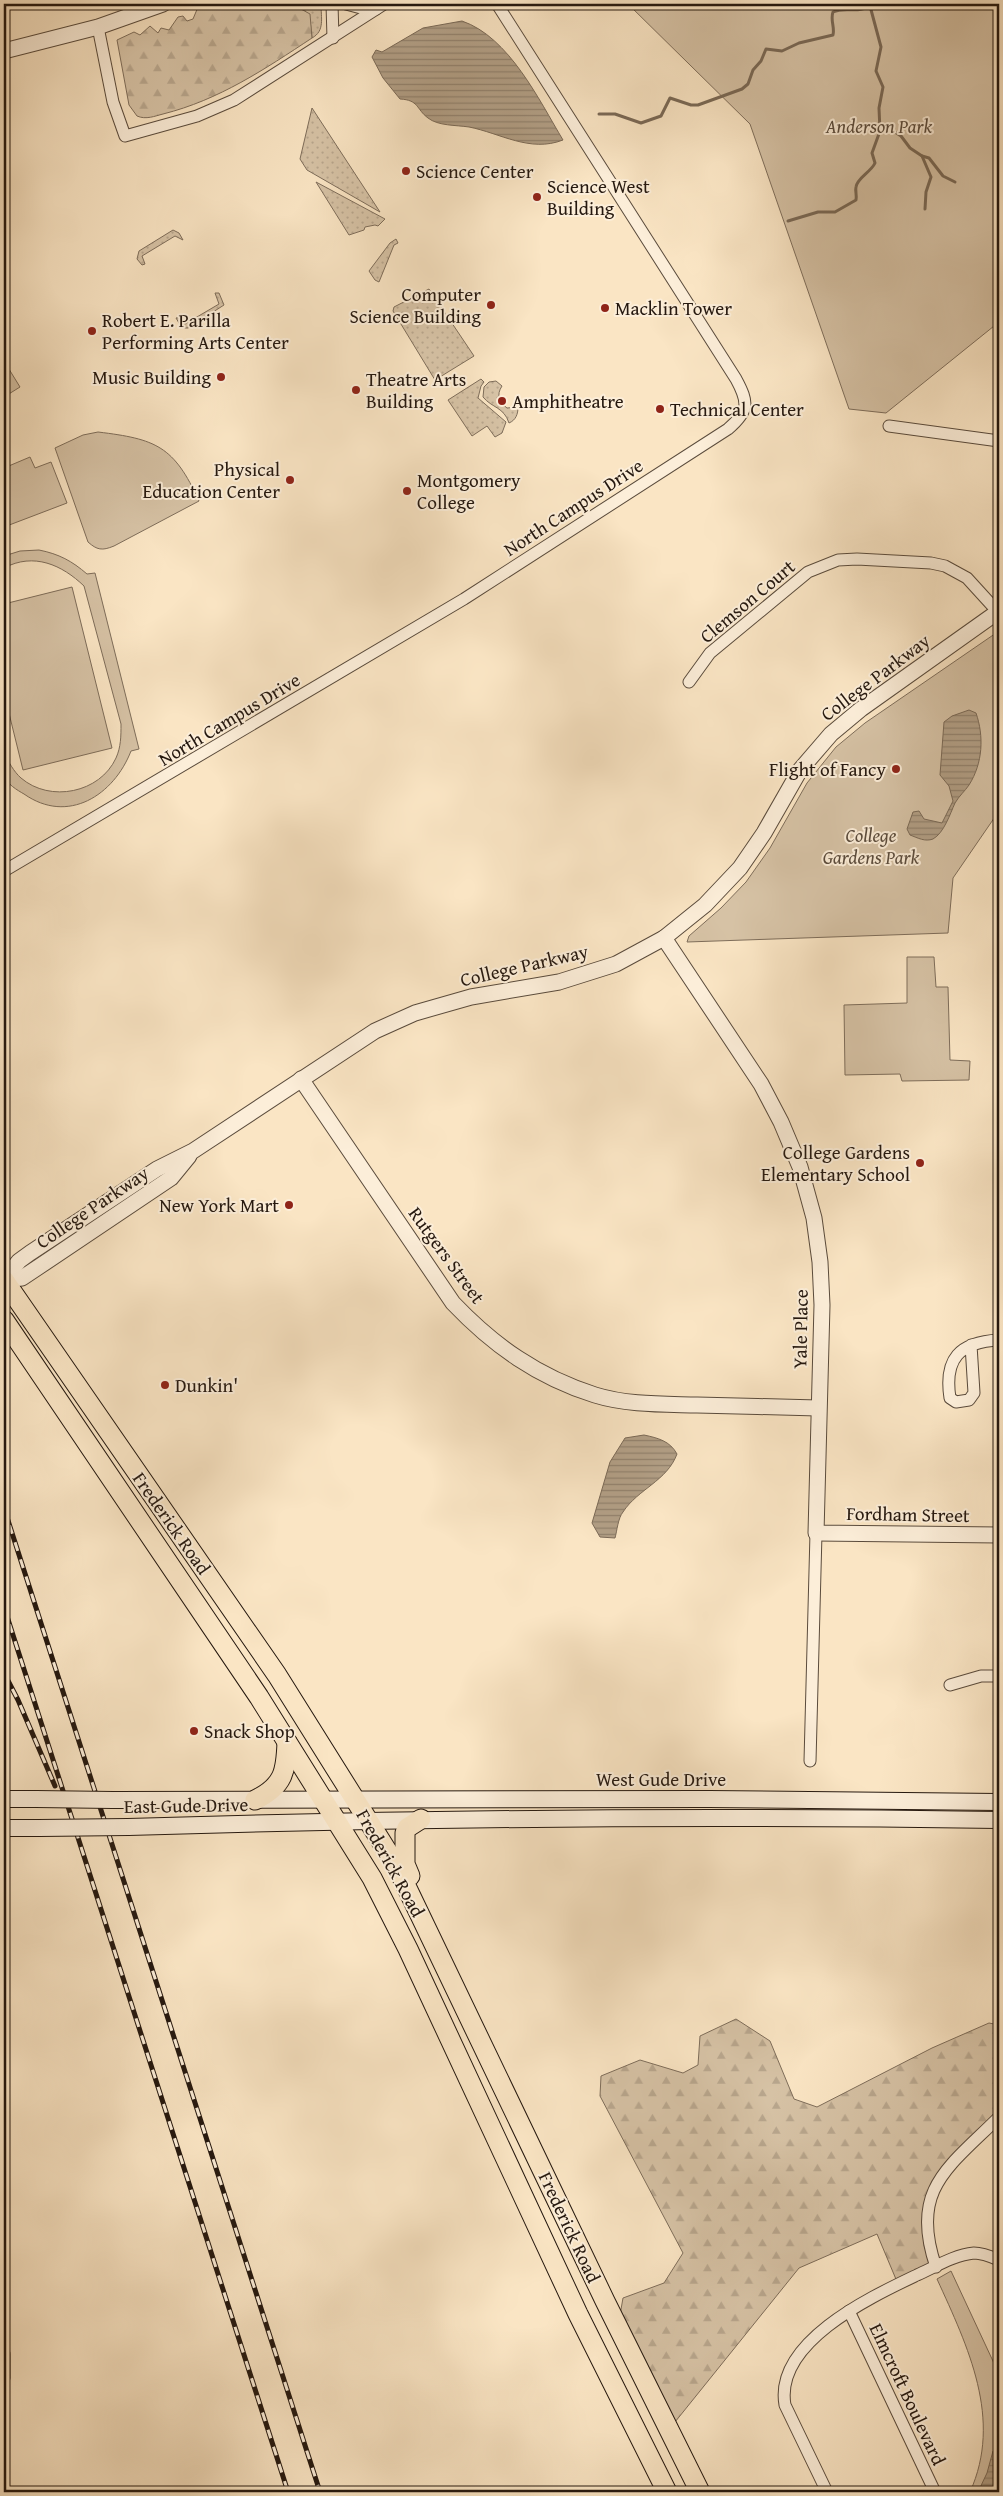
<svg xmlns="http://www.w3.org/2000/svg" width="1003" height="2496" viewBox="0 0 1003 2496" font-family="'Gentium Book Plus',serif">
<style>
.grass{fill:url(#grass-dots);stroke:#7e6d5a}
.forest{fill:url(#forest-firs);stroke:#7e6d5a}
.park{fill:#d6c2a5;stroke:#7e6d5a}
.water{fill:url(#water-rules);stroke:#7a6956}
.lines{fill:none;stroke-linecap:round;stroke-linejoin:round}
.stream{stroke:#7a6956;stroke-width:3}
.minor-casing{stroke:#5a4b3c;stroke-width:13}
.tertiary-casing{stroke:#5a4b3c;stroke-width:17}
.secondary-casing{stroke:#25180f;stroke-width:18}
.primary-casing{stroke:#25180f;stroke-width:21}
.minor{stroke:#fceed9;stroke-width:11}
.tertiary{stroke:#fceed9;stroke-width:15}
.secondary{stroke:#fceed9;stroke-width:16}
.primary{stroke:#fae5c4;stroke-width:19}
.rail-casing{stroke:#25180f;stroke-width:5}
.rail{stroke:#fceed9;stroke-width:3;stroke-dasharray:9;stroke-linecap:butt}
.secondary-bridge-casing{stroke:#25180f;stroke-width:18;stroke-linecap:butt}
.secondary-bridge{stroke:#fceed9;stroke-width:16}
.poi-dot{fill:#8f2418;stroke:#fceed9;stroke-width:2}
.labels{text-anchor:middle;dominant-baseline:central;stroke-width:4;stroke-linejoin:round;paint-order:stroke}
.park-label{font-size:19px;font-style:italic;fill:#5a4b3c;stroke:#fceed9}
.poi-label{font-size:19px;fill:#25180f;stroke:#fceed9;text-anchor:start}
.street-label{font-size:19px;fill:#25180f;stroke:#fceed9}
</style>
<defs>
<pattern id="grass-dots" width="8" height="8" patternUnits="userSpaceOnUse" patternTransform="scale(1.25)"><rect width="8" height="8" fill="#d6c2a5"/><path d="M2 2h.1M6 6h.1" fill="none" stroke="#b8a68d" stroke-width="1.8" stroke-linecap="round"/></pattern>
<pattern id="forest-firs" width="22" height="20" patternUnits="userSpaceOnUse" patternTransform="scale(1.25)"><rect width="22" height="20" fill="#d6c2a5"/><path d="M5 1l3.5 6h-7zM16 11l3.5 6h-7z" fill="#b8a68d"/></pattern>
<pattern id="water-rules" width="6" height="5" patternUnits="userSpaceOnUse" patternTransform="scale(1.25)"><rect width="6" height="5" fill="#b29f86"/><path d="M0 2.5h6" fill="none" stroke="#91816c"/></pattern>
</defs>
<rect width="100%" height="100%" fill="#fae5c4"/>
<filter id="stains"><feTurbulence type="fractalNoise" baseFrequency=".004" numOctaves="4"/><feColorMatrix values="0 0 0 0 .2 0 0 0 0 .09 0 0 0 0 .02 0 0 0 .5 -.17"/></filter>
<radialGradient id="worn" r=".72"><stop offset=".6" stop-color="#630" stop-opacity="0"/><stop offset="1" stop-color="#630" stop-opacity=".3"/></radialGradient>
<g class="grass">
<path d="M292 4H321C321 18 325 31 312 38L310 20 304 9 296 8Z"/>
<path d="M312 108 380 212 307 170 300 159Z"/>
<path d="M316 182 385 219 378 226 375 225 365 227 364 230 349 235Z"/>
<path d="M173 230 179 233 183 240 175 236 142 256 145 264 142 265 137 259 139 251Z"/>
<path d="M396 239 398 243 394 245 379 282 375 280 369 271 390 243Z"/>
<path d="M429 289 474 356 435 380 393 311 394 307Z"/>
<path d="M215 293H219L224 305 188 328H182L176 318 180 317 185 324 219 304Z"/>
<path d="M481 379 484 382 481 386 478 398 506 422 502 433 495 437 487 426 472 436 448 400Z"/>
<path d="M496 381 502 386C496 395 499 402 507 408L518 407C518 414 516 420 509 423 504 407 492 408 483 397L484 387 489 382Z"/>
</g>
<g class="forest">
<path d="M202 4H292L310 14 312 38C265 69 219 100 163 114 155 116 146 120 137 116L129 105 117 40 134 32 140 35 150 26 158 33 161 28 169 30 178 17 183 16 187 21 193 19 198 7Z"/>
<path d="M736 2019 770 2041 794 2099 817 2107 932 2048 989 2023 999 2025V2117L951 2165 929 2200 936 2267 898 2284 877 2234 799 2268 671 2427 620 2315 623 2298 664 2283 683 2253 600 2096 601 2076 640 2060 683 2073 698 2065 700 2036Z"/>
</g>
<g class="park">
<path d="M628 4H999V322L886 413 849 409 750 124Z"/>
<path d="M4 361 20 387 4 397Z"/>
<path d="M98 432C156 439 174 446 199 501L114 546C102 551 97 550 88 542L55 448 83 435Z"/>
<path d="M30 457 35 468 51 462 67 503 4 527V468Z"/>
<path d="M39 550C59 554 72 561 87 574L95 573 139 749 131 751C114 795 68 825 24 794 17 790 7 784 4 776 2 770 4 759 4 753 8 761 14 772 21 778 50 803 100 793 116 758 121 747 121 736 121 724L84 586C62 565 34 552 4 568V556L20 551Z"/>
<path d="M72 587 112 748 23 770 4 693V604Z"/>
<path d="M999 631V811L953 878 948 933 687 942 689 936 721 908 746 882 770 848 807 783 836 747 865 723Z"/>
<path d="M907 957H934L936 987H948L950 1060 970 1061 969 1080 902 1081 900 1074 845 1075 844 1005 907 1003Z"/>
<path d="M951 2271 999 2374V2492H970C1003 2419 968 2347 937 2279Z"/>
</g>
<g class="water">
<path d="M462 21C509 37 539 100 563 140 530 153 500 133 469 127 456 125 438 126 428 118 416 109 419 100 400 99L383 78 372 57 376 50 382 52 423 28Z"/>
<path d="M969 710 976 713C984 736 983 763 969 785 965 791 959 796 955 803 950 814 944 833 933 839 925 842 918 838 910 835L907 829 913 812 919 811 924 819 942 823 953 801 949 786 940 775 944 722 952 716Z"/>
<path d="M644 1435C658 1438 670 1441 677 1454 667 1481 638 1489 623 1512 618 1518 617 1531 615 1538L600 1537 592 1523 610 1462 625 1438Z"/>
<path d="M993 2451 999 2455V2492H978L987 2473Z"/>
</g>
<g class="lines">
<g class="stream">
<path d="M829 4 843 8"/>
<path d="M599 114H615L641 123 661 116 670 98 691 105H698L742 89 748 84 753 70 761 61 766 49 782 51 799 43 833 35C835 27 830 20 833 12 846 6 860 15 871 4"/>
<path d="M880 125H884L901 136 910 148 922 156 931 177 926 192 925 209"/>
<path d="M922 156 929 158 943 176 955 182"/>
<path d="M788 221 818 212H835L856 200C857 195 855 191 856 187 857 178 871 172 875 163L872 153 880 131 879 108 883 87 876 71 881 47 870 6"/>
</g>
<defs>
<g id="minor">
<path d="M332 4 333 38"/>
<path d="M346 4 361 8 376 9"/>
<path d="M98 27 113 102 125 136 197 116 234 100 384 4"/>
<path d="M889 426 999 441"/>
<path d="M689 682 710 653 808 572 838 560 857 559 931 563 945 566 967 578 998 612"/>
<path d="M4 871 464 599 728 429C749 411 749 403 736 379L497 4"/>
<path d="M971 1345 974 1393 969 1400 956 1402 950 1398C944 1359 959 1342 999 1340"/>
<path d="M950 1685 981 1676H999"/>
<path d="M810 1761 816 1533"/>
<path d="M936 2267C909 2189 949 2167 999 2117"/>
<path d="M849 2311 935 2492"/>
<path d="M4 2354V2378"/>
<path d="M827 2492 785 2405C774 2342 871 2297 917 2275 935 2267 954 2255 974 2253 983 2253 992 2257 999 2260"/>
</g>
<g id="tertiary">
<path d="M4 51 98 27 163 4"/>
<path d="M664 938 761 1084 781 1122 800 1167 814 1218 820 1262 822 1305 816 1533 999 1535"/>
<path d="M301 1079 453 1303C494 1346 538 1377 595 1395 627 1405 663 1404 697 1405 737 1406 778 1407 818 1408"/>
<path d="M4 1280 19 1261 30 1253 157 1169 193 1151 375 1031 415 1013 471 997 559 982 616 964 664 938 705 905 740 868 764 833 800 770 831 734 861 709 999 611"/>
<path d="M4 1280 22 1278 40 1266 171 1178 189 1156"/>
</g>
<g id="secondary">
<path d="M4 1799H36"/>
<path d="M113 1800 709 1799 999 1802"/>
<path d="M128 1827C419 1818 709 1816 999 1820"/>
<path d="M4 1828H39"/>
</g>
<g id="primary">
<path d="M4 1280 277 1675 396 1865 605 2301 700 2492"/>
<path d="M4 1320 259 1697 372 1878 408 1949 578 2314 667 2492"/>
<path d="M255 1800C284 1786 286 1771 287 1742"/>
<path d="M410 1876 405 1864V1833L407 1828 421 1819"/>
</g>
</defs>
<use href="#minor" class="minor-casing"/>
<use href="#tertiary" class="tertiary-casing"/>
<use href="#secondary" class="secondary-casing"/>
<use href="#primary" class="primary-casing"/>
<use href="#minor" class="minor"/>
<use href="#tertiary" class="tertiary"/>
<use href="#secondary" class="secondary"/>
<use href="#primary" class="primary"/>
<defs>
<g id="rail">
<path d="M4 1508 320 2492"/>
<path d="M4 1607 288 2492"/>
<path d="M4 1673 18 1700 55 1786"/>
</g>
</defs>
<use href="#rail" class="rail-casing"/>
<use href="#rail" class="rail"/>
<defs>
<g id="secondary-bridge">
<path d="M36 1799 113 1800"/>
<path d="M39 1828 128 1827"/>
</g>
</defs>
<use href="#secondary-bridge" class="secondary-bridge-casing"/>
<use href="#secondary-bridge" class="secondary-bridge"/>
</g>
<g class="poi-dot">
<circle cx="406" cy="171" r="5"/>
<circle cx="537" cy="197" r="5"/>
<circle cx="491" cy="305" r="5"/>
<circle cx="605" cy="308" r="5"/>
<circle cx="92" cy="331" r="5"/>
<circle cx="221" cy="377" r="5"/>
<circle cx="356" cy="390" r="5"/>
<circle cx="502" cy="401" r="5"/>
<circle cx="660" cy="409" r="5"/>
<circle cx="290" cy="480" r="5"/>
<circle cx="407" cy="491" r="5"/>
<circle cx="896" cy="769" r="5"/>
<circle cx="920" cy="1163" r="5"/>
<circle cx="289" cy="1205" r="5"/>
<circle cx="165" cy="1385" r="5"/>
<circle cx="194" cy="1731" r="5"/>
</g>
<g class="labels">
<g class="park-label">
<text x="879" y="126">Anderson Park</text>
<text x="871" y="835">College<tspan x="871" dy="22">Gardens Park</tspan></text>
</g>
<g class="poi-label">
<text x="416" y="171">Science Center</text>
<text x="547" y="186">Science West<tspan x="547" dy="22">Building</tspan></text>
<text x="481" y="294" text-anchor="end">Computer<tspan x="481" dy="22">Science Building</tspan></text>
<text x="615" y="308">Macklin Tower</text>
<text x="102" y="320">Robert E. Parilla<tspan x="102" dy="22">Performing Arts Center</tspan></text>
<text x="211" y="377" text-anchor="end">Music Building</text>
<text x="366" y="379">Theatre Arts<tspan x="366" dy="22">Building</tspan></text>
<text x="512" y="401">Amphitheatre</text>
<text x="670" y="409">Technical Center</text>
<text x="280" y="469" text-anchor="end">Physical<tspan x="280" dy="22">Education Center</tspan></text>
<text x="417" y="480">Montgomery<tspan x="417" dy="22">College</tspan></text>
<text x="886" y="769" text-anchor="end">Flight of Fancy</text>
<text x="910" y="1152" text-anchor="end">College Gardens<tspan x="910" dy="22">Elementary School</tspan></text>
<text x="279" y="1205" text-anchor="end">New York Mart</text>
<text x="175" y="1385">Dunkin'</text>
<text x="204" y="1731">Snack Shop</text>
</g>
<g class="street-label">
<text transform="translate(573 507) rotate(-33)">North Campus Drive</text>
<text transform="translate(747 601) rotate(-40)">Clemson Court</text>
<text transform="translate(875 677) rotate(-37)">College Parkway</text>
<text transform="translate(229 719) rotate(-31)">North Campus Drive</text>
<text transform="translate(524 965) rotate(-13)">College Parkway</text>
<text transform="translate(92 1207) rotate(-34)">College Parkway</text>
<text transform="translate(447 1255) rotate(54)">Rutgers Street</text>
<text transform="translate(800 1329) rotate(-89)">Yale Place</text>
<text transform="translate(908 1514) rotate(1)">Fordham Street</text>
<text transform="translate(172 1523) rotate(55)">Frederick Road</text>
<text x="661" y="1779">West Gude Drive</text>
<text transform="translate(186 1805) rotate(-1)">East Gude Drive</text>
<text transform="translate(391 1863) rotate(61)">Frederick Road</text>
<text transform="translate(570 2227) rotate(65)">Frederick Road</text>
<text transform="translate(908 2394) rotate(65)">Elmcroft Boulevard</text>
</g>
</g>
<rect width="1003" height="2496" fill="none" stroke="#fae5c4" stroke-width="20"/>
<rect x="5" y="5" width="993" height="2486" fill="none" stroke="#25180f" stroke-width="2.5"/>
<rect x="10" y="10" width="983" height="2476" fill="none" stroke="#25180f"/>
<rect width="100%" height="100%" filter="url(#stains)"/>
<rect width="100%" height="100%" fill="url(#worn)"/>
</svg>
